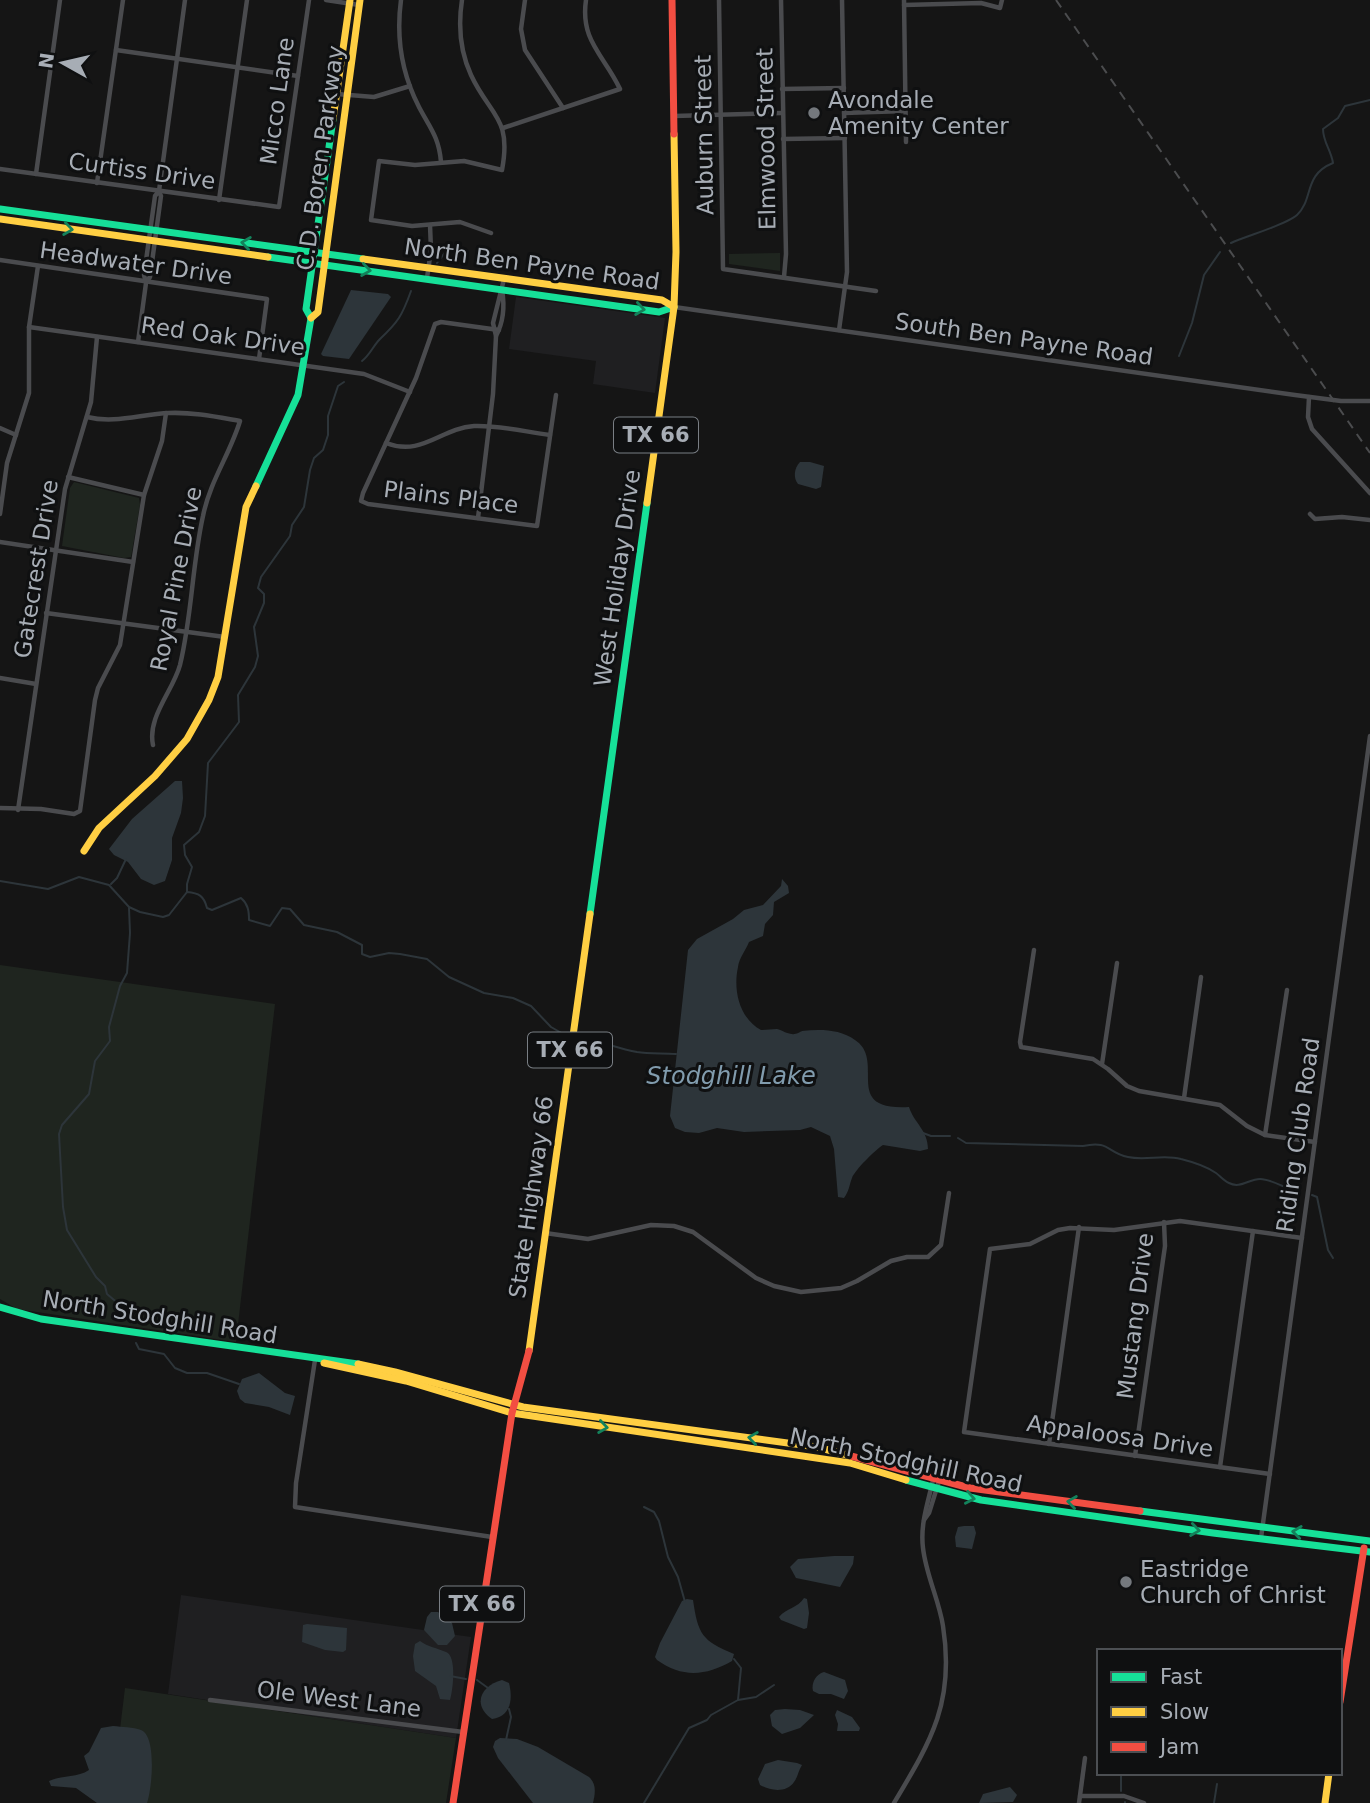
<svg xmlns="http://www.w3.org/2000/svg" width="1370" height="1803" viewBox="0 0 1370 1803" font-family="'DejaVu Sans',sans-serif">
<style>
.built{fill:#1f1f21}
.green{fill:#1f251f}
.water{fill:#2d353a}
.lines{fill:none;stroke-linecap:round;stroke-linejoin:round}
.stream{stroke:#2d353a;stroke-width:2}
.street{stroke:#4a4b4e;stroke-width:4.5}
.fast{stroke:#16e098;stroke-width:7}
.slow{stroke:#ffcf43;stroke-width:7}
.jam{stroke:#f24e42;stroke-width:7}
.rail{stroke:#4b4c4e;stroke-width:2;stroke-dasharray:9 7;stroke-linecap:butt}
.oneway{stroke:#13825b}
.poi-dot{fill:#74787d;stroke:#0f1011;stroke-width:2.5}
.labels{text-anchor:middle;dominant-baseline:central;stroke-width:6;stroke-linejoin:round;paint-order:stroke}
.shield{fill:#0f1011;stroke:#797e84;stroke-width:2}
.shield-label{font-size:21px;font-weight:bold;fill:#a7adb5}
.poi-label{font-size:23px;fill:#a7adb5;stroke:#0f1011;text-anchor:start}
.street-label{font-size:23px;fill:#a7adb5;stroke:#0f1011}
.water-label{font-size:24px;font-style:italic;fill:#819cae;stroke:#0f1011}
</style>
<rect width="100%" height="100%" fill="#151515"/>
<g class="built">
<path d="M516 297 665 318 655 393 593 384 596 361 509 349Z"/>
<path d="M181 1595 471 1637 456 1738 168 1694Z"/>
</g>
<g class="green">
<path d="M780 253V271L729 264V254Z"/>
<path d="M74 482 139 498 140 505 131 557 124 558 62 546 70 488Z"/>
<path d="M0 965 275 1004 236 1342 17 1309 0 1299Z"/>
<path d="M125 1688 456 1738 446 1803H111Z"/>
</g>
<g class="water">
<path d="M351 290 388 294 391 297 349 359 323 356 321 354Z"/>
<path d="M800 462H810L824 466 821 487 816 489 798 484C793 478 794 468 800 462Z"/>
<path d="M175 781H182L183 798 181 813 172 838V860L165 881 154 885 141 879 128 862 114 855 109 849 132 819Z"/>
<path d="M782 879 788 886 789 893 774 902 773 915 765 924 763 936 749 942C746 950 739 958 738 967 733 990 739 1018 761 1030 766 1030 772 1029 777 1029 782 1030 787 1034 792 1034 795 1035 800 1032 802 1031 820 1029 840 1029 855 1040 887 1061 840 1111 909 1107 914 1123 928 1130 928 1149L920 1151 883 1145C875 1150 855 1170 852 1178 849 1186 849 1191 844 1198L838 1197 834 1149 830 1136 811 1127 800 1130 744 1132 717 1128 699 1133 685 1132 675 1128 670 1116 688 950 697 939 733 919 744 910 763 905 781 886Z"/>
<path d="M259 1373 285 1393 295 1396 290 1415 269 1407 245 1403 240 1399 237 1391 242 1379Z"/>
<path d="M964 1526H974L976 1533 972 1549 956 1547 955 1537 958 1527Z"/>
<path d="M834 1556H854L853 1564 840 1587 796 1578 790 1567 798 1559Z"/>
<path d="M804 1598 807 1599 809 1613 807 1628 804 1629 781 1620 779 1617C786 1608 798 1608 804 1598Z"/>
<path d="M687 1599 693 1600C698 1634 702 1641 734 1654L732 1661C706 1676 682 1678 657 1660L655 1657 660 1643 682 1601Z"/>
<path d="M431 1612H438L452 1623 455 1636 447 1645H438L424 1630 427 1617Z"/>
<path d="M307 1624 347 1628 346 1650 343 1652 325 1650 302 1642 303 1625Z"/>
<path d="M420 1641C428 1647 437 1648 446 1652 457 1656 453 1690 450 1700L440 1699 436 1686 415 1671 413 1656 415 1644Z"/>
<path d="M824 1672 845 1680 848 1691 844 1699 831 1694H819L813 1691C811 1683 816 1674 824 1672Z"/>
<path d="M502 1680 509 1683C513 1699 511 1717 492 1719 471 1704 482 1685 502 1680Z"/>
<path d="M785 1709 800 1710 814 1715 800 1728 782 1734 772 1726 770 1715 775 1710Z"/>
<path d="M837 1710 852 1717 860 1728 859 1731H837L838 1724 835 1715Z"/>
<path d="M113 1726C122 1727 133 1727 141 1730 157 1736 152 1789 147 1803H97L76 1788 51 1786 49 1781C62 1775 77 1778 89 1770L84 1756 89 1752 101 1728Z"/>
<path d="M500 1738 517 1739 538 1747 589 1777C597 1784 595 1794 593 1803H533L498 1758 493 1747 495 1741Z"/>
<path d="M778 1760 797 1763 802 1765C798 1771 798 1777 794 1782 787 1793 770 1791 760 1785L758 1779 765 1764Z"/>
<path d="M1010 1787 1017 1795 1013 1802 979 1803 983 1794Z"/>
</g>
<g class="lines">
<g class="stream">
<path d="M1231 243C1246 236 1286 225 1297 215 1314 199 1303 175 1333 163 1331 150 1323 142 1323 129L1338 118 1345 106 1370 100"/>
<path d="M437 263 447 250"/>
<path d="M1179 356 1192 323 1204 275 1220 252"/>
<path d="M362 361C370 355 373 346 380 339 398 322 402 316 411 291"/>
<path d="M0 881 48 889 79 877 109 885 129 907 140 912 163 917 169 915 187 892C199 893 204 896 207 908L212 910 241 898C248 904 249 911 249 920L270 926 282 908 290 909 304 925 337 932 362 945V954L370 957 389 953 400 954 427 959 449 977 484 993 513 998 531 1006 551 1027 565 1035"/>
<path d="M111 884 117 878 126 859"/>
<path d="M187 892V884L192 867 185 855 184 845 199 832 205 816 208 763 239 722 238 695 255 667 258 656 254 627 264 603V594L258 588 261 577 290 536 292 525 304 507 310 470 314 458 323 450 328 435V416L338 386 344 382"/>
<path d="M129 908 130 933 127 973 120 986 109 1027 110 1041 95 1061 89 1094 62 1125 59 1134 63 1207 67 1230 96 1277 105 1286 107 1294 127 1311 132 1323"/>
<path d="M577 1037C598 1040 616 1048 637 1052 649 1054 663 1053 676 1054"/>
<path d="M923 1133 931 1136H950"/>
<path d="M958 1138 966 1143 1083 1146C1110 1140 1107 1153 1128 1157 1146 1161 1163 1154 1181 1159 1193 1162 1206 1166 1216 1173 1220 1176 1224 1181 1229 1183 1240 1189 1249 1179 1260 1179 1273 1179 1286 1190 1300 1192"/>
<path d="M1312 1195 1317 1197 1328 1250 1333 1258"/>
<path d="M136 1343 139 1349 164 1354 175 1368 187 1373H207L239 1384"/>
<path d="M644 1507 654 1512 659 1521 668 1557 678 1577 685 1602"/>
<path d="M734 1659 741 1668 738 1700"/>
<path d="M450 1676 466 1679"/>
<path d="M477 1680 488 1688"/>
<path d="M506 1740 511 1717 509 1709"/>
<path d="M1121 1791V1773"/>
<path d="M1125 1802V1803"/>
<path d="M644 1803 689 1728 707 1720 711 1715 738 1700 756 1697 774 1685"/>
<path d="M1214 1803 1217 1784"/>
</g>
<g class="street">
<path d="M326 0 359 5"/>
<path d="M401 0C396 37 402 74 419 107 430 128 439 137 441 162"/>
<path d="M462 0C458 26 460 51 471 75 490 116 512 117 502 170L464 161 415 165 379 161 371 220 412 226 460 222 491 233"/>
<path d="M525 0 521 29 525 50 563 108"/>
<path d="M719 0 723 269 876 291"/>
<path d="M781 0 786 254 784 277"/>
<path d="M904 0 906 142"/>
<path d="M904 5 981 3 1000 8 1002 0"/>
<path d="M116 50 298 76"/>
<path d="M782 89 844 88"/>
<path d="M337 94 374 97 410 86"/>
<path d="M844 113 905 111"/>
<path d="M674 116 782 113"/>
<path d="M503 128 620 89C604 55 580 41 586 0"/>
<path d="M783 139 845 138"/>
<path d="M0 169 279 207 309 0"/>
<path d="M36 174 60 0"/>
<path d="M97 183 123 0"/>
<path d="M219 200 247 0"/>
<path d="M0 260 267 299 259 359"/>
<path d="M427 278 431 250 430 225"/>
<path d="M146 282 150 277 161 196 159 192"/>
<path d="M502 290C505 307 504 321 496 336L493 323 504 279"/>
<path d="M674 307 1295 395 1341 401H1370"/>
<path d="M29 327 364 374 410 392"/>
<path d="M499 330 441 322 435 324 416 378 363 493 361 501 368 504 537 526 556 395"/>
<path d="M839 330 847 272 842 0"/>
<path d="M138 342 146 283 144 275 155 196 159 191 185 0"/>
<path d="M1309 397 1308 417 1312 429 1370 493"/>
<path d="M87 417C115 424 141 414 169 413 193 412 217 417 240 421 230 454 210 481 203 516 192 565 192 616 180 665 173 691 147 717 153 745"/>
<path d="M0 428 16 435"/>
<path d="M386 443C422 457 441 428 474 426 499 425 526 432 550 435"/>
<path d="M68 477 144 495"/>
<path d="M0 514 7 463 29 393V327L38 266"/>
<path d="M1310 514 1315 519 1342 517 1370 520"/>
<path d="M478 518 493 394 496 336"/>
<path d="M0 542 133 562"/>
<path d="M46 613 225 637"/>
<path d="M0 678 36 684"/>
<path d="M0 808 41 809 74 814 80 811 95 700 98 688 120 645 144 495 162 441 166 413"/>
<path d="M18 810 65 489 91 402 97 337"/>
<path d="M1034 950 1020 1042 1021 1047 1093 1059 1108 1069 1127 1086 1139 1091 1220 1105 1247 1126 1265 1135 1315 1142"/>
<path d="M1102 1064 1117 963"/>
<path d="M1184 1098 1201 977"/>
<path d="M1265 1135 1287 990"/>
<path d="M545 1233 588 1239 651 1225 674 1226 693 1232 756 1278 774 1286 801 1292 841 1288 857 1281 891 1261 907 1257H928L941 1245 949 1193"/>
<path d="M315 1360 296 1483 295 1507 492 1537"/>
<path d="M1049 1444 1079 1227"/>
<path d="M1135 1456 1165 1246 1164 1222"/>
<path d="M1220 1467 1253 1231"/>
<path d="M1270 1474 964 1432 990 1249 1030 1244 1058 1230 1070 1228 1114 1230 1180 1221 1302 1238"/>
<path d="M924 1520 929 1513 939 1481"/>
<path d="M1261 1538 1370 736"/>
<path d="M210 1700 463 1732"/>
<path d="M1080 1796H1124L1144 1803"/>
<path d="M894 1803C931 1741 955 1702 943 1626 939 1600 926 1575 923 1548 920 1524 928 1503 933 1480"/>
<path d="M1079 1803 1085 1758"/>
</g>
<g class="fast">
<path d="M0 209 363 259"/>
<path d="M268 257 659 312 674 307"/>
<path d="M256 486 298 395 311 318 306 309 333 119"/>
<path d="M590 914 647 503"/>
<path d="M0 1307 41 1319 358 1364"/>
<path d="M906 1480 981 1500 1213 1533 1370 1552"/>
<path d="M1140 1511 1370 1541"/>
</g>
<g class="slow">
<path d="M333 119 350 0"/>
<path d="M0 219 268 257"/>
<path d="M363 259 662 300 674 307"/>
<path d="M311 318 318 312 360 0"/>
<path d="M647 503 674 307 676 252 674 134"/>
<path d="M84 851 99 828 155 776 187 739 209 700 218 677 246 507 256 486"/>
<path d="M529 1351 590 914"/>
<path d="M324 1363 406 1381 512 1413 850 1463 906 1480"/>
<path d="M358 1364 395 1372 523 1407 817 1447 851 1456"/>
<path d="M1325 1803 1329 1773"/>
</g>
<g class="jam">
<path d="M672 0 674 134"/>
<path d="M851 1456 970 1488 1140 1511"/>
<path d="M1340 1702 1364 1548"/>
<path d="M453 1803 512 1413 529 1351"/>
</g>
<path class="rail" d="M1056 0 1370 453"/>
</g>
<defs><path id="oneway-chevron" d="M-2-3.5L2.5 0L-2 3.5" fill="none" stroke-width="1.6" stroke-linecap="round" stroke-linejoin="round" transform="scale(1.75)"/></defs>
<g class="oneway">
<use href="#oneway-chevron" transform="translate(68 229) rotate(8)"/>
<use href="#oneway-chevron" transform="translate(246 243) rotate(-172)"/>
<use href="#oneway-chevron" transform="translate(366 270) rotate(8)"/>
<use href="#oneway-chevron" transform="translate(640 309) rotate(8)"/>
<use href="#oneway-chevron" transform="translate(603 1427) rotate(8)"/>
<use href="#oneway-chevron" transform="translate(753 1438) rotate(-172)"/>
<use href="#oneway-chevron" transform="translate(970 1498) rotate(11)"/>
<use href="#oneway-chevron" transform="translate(1072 1502) rotate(-172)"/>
<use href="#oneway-chevron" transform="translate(1195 1530) rotate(8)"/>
<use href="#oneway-chevron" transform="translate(1297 1532) rotate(-173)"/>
</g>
<g class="poi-dot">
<circle cx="814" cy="113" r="7"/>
<circle cx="1126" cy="1582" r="7"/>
</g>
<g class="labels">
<g class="shield">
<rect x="614" y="417.5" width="84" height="35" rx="5"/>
<rect x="528" y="1032.5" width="84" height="35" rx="5"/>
<rect x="440" y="1586.5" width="84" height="35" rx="5"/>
</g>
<g class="shield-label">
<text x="656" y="435">TX 66</text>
<text x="570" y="1050">TX 66</text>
<text x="482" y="1604">TX 66</text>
</g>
<g class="poi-label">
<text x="828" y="100">Avondale<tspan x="828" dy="26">Amenity Center</tspan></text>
<text x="1140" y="1569">Eastridge<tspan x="1140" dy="26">Church of Christ</tspan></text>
</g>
<g class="street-label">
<text transform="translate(277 101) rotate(-82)">Micco Lane</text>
<text transform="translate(704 135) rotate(-91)">Auburn Street</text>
<text transform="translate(766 139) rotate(-91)">Elmwood Street</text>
<text transform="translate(320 158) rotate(-82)">C.D. Boren Parkway</text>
<text transform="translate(142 171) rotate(8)">Curtiss Drive</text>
<text transform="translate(136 263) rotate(8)">Headwater Drive</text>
<text transform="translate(532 264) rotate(8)">North Ben Payne Road</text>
<text transform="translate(223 336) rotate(8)">Red Oak Drive</text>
<text transform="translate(1024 339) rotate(8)">South Ben Payne Road</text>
<text transform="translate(451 497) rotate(7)">Plains Place</text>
<text transform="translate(36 569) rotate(-81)">Gatecrest Drive</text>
<text transform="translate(617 578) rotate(-82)">West Holiday Drive</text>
<text transform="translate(176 579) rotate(-79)">Royal Pine Drive</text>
<text transform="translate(1298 1135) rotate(-82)">Riding Club Road</text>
<text transform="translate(531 1197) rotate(-82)">State Highway 66</text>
<text transform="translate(1135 1316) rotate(-83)">Mustang Drive</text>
<text transform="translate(160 1317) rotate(9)">North Stodghill Road</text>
<text transform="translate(1120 1436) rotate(8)">Appaloosa Drive</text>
<text transform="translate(906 1460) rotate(12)">North Stodghill Road</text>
<text transform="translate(339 1699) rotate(7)">Ole West Lane</text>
</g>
<g class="water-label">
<text x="731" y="1076">Stodghill Lake</text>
</g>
</g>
<rect x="1097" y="1649" width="245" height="126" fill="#0f1011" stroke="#4c4f53" stroke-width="2"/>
<rect x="1111" y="1672" width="35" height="10" fill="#16e098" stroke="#4c4f53" stroke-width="2"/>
<text x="1160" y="1684" font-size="21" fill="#a7adb5">Fast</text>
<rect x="1111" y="1707" width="35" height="10" fill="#ffcf43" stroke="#4c4f53" stroke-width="2"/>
<text x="1160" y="1719" font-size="21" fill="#a7adb5">Slow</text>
<rect x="1111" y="1742" width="35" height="10" fill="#f24e42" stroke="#4c4f53" stroke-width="2"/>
<text x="1160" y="1754" font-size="21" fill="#a7adb5">Jam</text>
<g transform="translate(63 63) rotate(278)" stroke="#0f1011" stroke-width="5" paint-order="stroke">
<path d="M0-5L12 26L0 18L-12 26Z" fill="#a7adb5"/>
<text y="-10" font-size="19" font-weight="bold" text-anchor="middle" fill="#a7adb5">N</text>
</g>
</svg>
